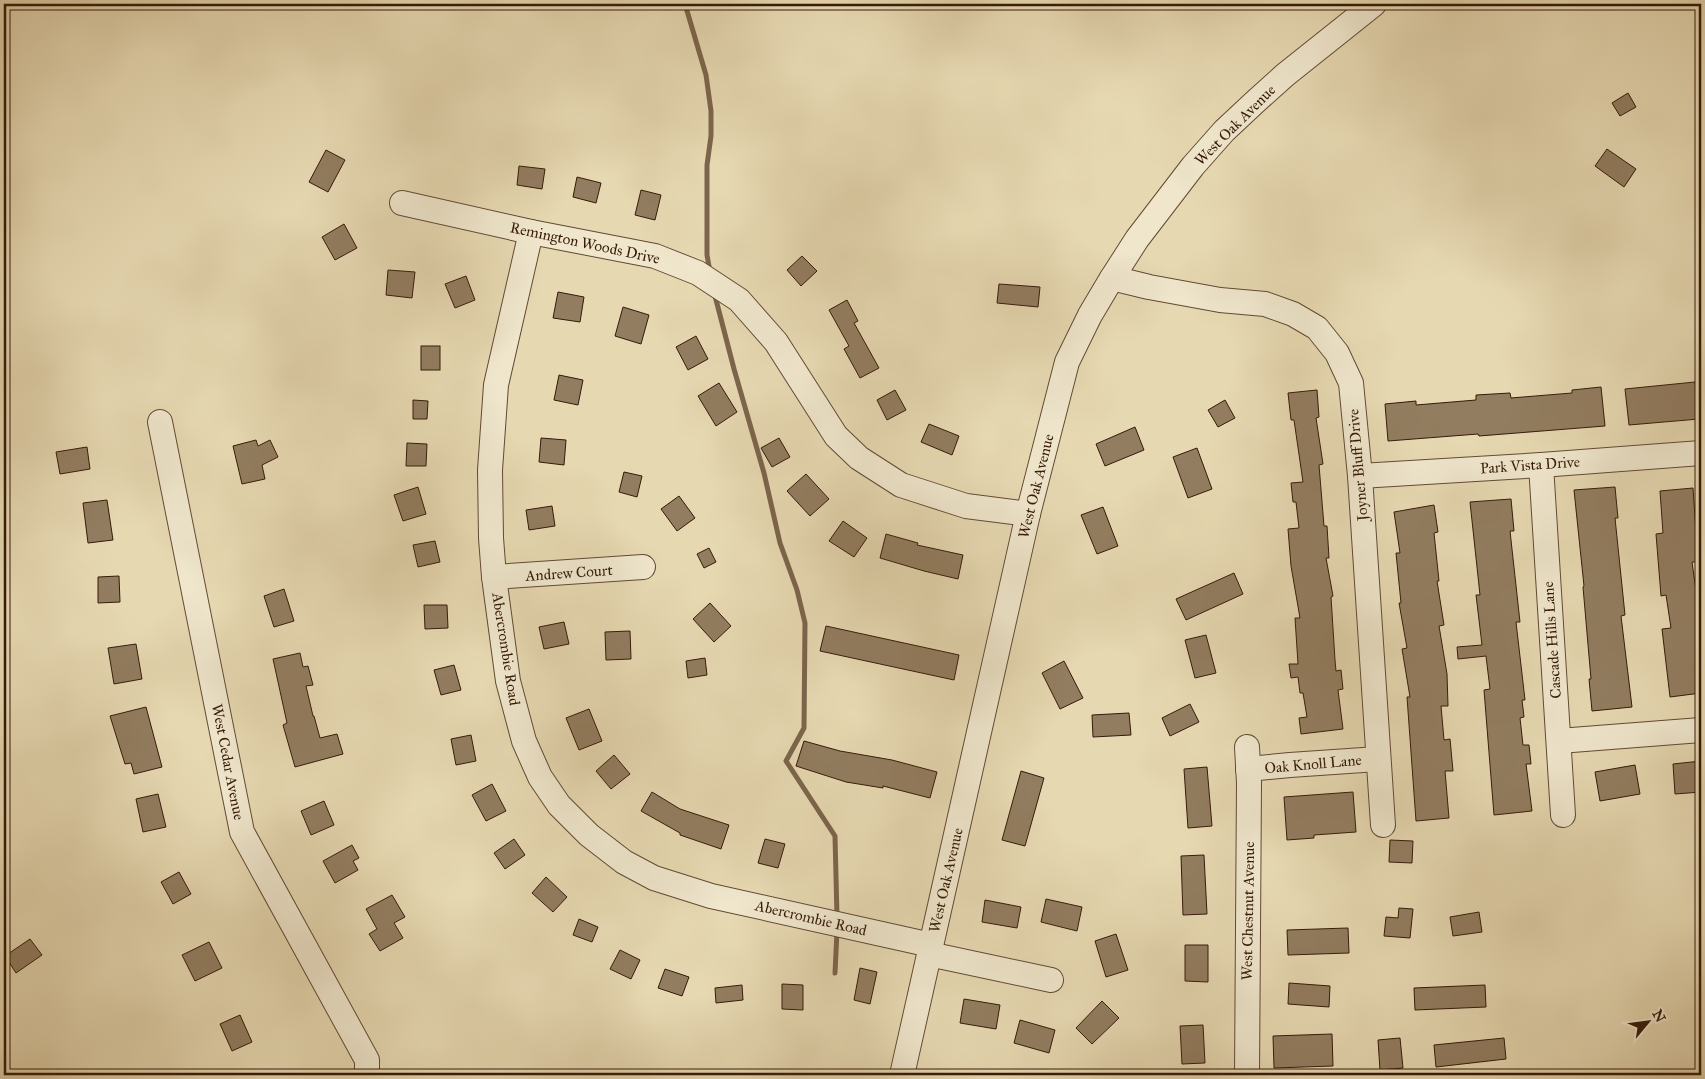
<svg xmlns="http://www.w3.org/2000/svg" width="1705" height="1079" viewBox="0 0 1705 1079" font-family="'IM FELL Great Primer',serif">
<style>
.lines{fill:none;stroke-linecap:round;stroke-linejoin:round}
.stream{stroke:#7c654c;stroke-width:5}
.building{fill:#927d60;stroke:#361a09}
.minor-casing{stroke:#624a33;stroke-width:26}
.minor{stroke:#efe6cc;stroke-width:24}
.labels{text-anchor:middle;dominant-baseline:central;stroke-width:4;stroke-linejoin:round;paint-order:stroke}
.street-label{font-size:15px;fill:#361a09;stroke:#efe6cc}
</style>
<rect width="100%" height="100%" fill="#e6d8b1"/>
<filter id="stains"><feTurbulence type="fractalNoise" baseFrequency=".004" numOctaves="4"/><feColorMatrix values="0 0 0 0 .2 0 0 0 0 .09 0 0 0 0 .02 0 0 0 .5 -.17"/></filter>
<radialGradient id="worn" r=".72"><stop offset=".6" stop-color="#630" stop-opacity="0"/><stop offset="1" stop-color="#630" stop-opacity=".3"/></radialGradient>
<g class="lines">
<g class="stream">
<path d="M685 4 706 75 711 111V136L707 165V255L710 272"/>
<path d="M714 292 734 369 764 473 780 543 797 590 805 623 804 728 786 761 835 836 837 917"/>
<path d="M835 973 837 931"/>
</g>
</g>
<g class="building">
<path d="M1628 93 1636 107 1620 116 1612 103Z"/>
<path d="M1607 149 1636 169 1624 187 1595 166Z"/>
<path d="M326 150 345 160 328 192 309 182Z"/>
<path d="M519 166 545 169 542 189 517 185Z"/>
<path d="M577 177 601 183 596 203 573 197Z"/>
<path d="M641 190 661 195 655 220 635 215Z"/>
<path d="M344 224 357 248 335 260 322 237Z"/>
<path d="M802 256 817 271 801 286 787 270Z"/>
<path d="M388 270 415 272 412 298 386 295Z"/>
<path d="M466 276 475 300 455 308 445 284Z"/>
<path d="M999 284 1040 287 1038 307 997 303Z"/>
<path d="M558 292 584 297 580 322 553 318Z"/>
<path d="M847 300 858 321 854 323 879 368 860 378 844 349 849 346 829 310Z"/>
<path d="M623 307 649 315 641 344 615 336Z"/>
<path d="M696 336 708 359 688 370 676 347Z"/>
<rect x="421" y="346" width="19" height="24"/>
<path d="M559 375 583 380 578 405 554 400Z"/>
<path d="M1695 382 1699 419 1629 425 1625 389Z"/>
<path d="M719 383 737 412 716 426 698 396Z"/>
<path d="M1601 387 1605 426 1479 436 1478 434 1388 441 1385 404 1416 401V405L1476 400V395L1510 393 1511 398 1572 393V390Z"/>
<path d="M895 390 906 410 887 420 877 400Z"/>
<path d="M1317 390 1319 417 1316 418 1323 464 1319 465 1324 526H1327L1329 558H1326L1333 596 1331 597 1335 660 1336 671 1341 670 1343 689 1338 690 1343 729 1301 734 1299 718 1307 717 1303 693H1300L1298 677 1291 678 1289 664H1298L1295 618H1300L1291 566 1288 529 1299 528 1296 502H1293L1291 483 1303 482 1294 420H1291L1288 393Z"/>
<path d="M413 400 428 401 427 419H413Z"/>
<path d="M1225 400 1235 418 1218 427 1208 410Z"/>
<path d="M929 424 959 436 952 455 921 442Z"/>
<path d="M1135 427 1144 450 1105 466 1096 444Z"/>
<path d="M541 438 566 440 564 465 539 462Z"/>
<path d="M779 438 790 457 772 467 761 448Z"/>
<path d="M256 440 258 446 270 440 278 457 262 465 265 479 242 484 233 446Z"/>
<path d="M407 443 427 444 426 466H406Z"/>
<path d="M87 447 90 469 60 474 56 452Z"/>
<path d="M1197 448 1212 489 1188 498 1173 457Z"/>
<path d="M624 472 642 476 637 497 619 492Z"/>
<path d="M806 474 829 499 810 516 787 491Z"/>
<path d="M418 487 426 514 403 521 394 495Z"/>
<path d="M1615 487 1618 518H1615L1625 615 1621 616 1632 707 1592 711 1589 679H1591L1583 587 1584 586 1574 490Z"/>
<path d="M1693 488 1698 562H1692L1701 627V693L1670 697 1662 629 1671 628 1666 595 1661 596 1656 534 1663 533 1660 491Z"/>
<path d="M679 496 695 518 677 531 661 509Z"/>
<path d="M1511 499 1514 531H1510L1520 622H1516L1525 700H1522L1524 717 1520 718 1523 745H1529L1531 764H1526L1532 811 1494 815 1484 690 1490 689 1486 656 1458 659 1457 647 1482 645 1476 595H1480L1470 502Z"/>
<path d="M107 500 113 540 88 543 83 503Z"/>
<path d="M1434 505 1438 532 1434 533 1439 581H1437L1444 625 1439 626 1447 674 1448 706H1441L1444 740 1450 739 1453 771H1445L1449 818 1416 821 1407 697H1410L1402 649 1407 648 1399 603H1401L1396 553H1400L1394 512Z"/>
<path d="M552 506 555 526 529 530 526 510Z"/>
<path d="M1103 507 1118 546 1097 554 1081 515Z"/>
<path d="M843 521 867 538 854 557 829 541Z"/>
<path d="M886 534 918 543 917 545 963 555 958 579 924 571 880 558Z"/>
<path d="M435 541 440 562 418 567 413 545Z"/>
<path d="M709 548 716 562 704 568 697 554Z"/>
<path d="M1234 573 1243 594 1186 620 1176 599Z"/>
<path d="M119 576 120 602 98 603V577Z"/>
<path d="M284 589 294 621 274 627 264 596Z"/>
<path d="M710 603 731 626 714 642 693 619Z"/>
<path d="M424 605H447L448 628 425 629Z"/>
<path d="M564 622 569 644 544 649 539 627Z"/>
<path d="M826 626 959 655 954 680 820 651Z"/>
<path d="M630 631 631 659 606 660 605 632Z"/>
<path d="M1206 635 1216 673 1195 678 1185 640Z"/>
<path d="M136 644 142 679 114 684 108 648Z"/>
<path d="M300 653 303 667 308 666 313 685 306 686 313 716H314L320 738 337 734 343 754 295 767 283 725 287 723 273 659Z"/>
<path d="M705 658 707 675 688 678 686 661Z"/>
<path d="M1064 661 1083 698 1060 709 1042 673Z"/>
<path d="M454 665 461 690 441 695 434 670Z"/>
<path d="M1190 704 1199 722 1170 736 1162 718Z"/>
<path d="M146 707 162 767 134 774 131 763 125 764 110 716Z"/>
<path d="M589 709 602 741 579 750 566 718Z"/>
<path d="M1129 713 1131 735 1093 737 1092 715Z"/>
<path d="M471 735 476 761 456 765 451 739Z"/>
<path d="M804 741 840 751 892 760 937 772 930 798 883 786V788L846 782 796 766Z"/>
<path d="M614 755 630 774 611 789 596 771Z"/>
<path d="M1701 761V792L1675 794 1673 764Z"/>
<path d="M1635 765 1640 794 1600 801 1595 772Z"/>
<path d="M1207 767 1212 826 1188 828 1184 769Z"/>
<path d="M1021 771 1044 778 1025 846 1002 840Z"/>
<path d="M492 784 506 811 486 821 472 795Z"/>
<path d="M652 792 680 809 729 825 721 849 680 835V833L641 811Z"/>
<path d="M1353 792 1356 832 1314 835V838L1287 840 1284 797Z"/>
<path d="M158 794 166 827 143 832 136 799Z"/>
<path d="M324 801 334 825 311 835 301 811Z"/>
<path d="M514 839 525 855 505 869 494 853Z"/>
<path d="M765 839 785 844 778 868 758 863Z"/>
<path d="M1390 840 1413 841 1412 863 1389 862Z"/>
<path d="M352 845 359 858 353 861 358 870 335 883 323 861Z"/>
<path d="M1204 855 1207 914 1183 915 1181 856Z"/>
<path d="M179 872 191 894 173 904 161 882Z"/>
<path d="M546 877 567 897 553 912 532 893Z"/>
<path d="M392 895 405 917 394 923 403 938 380 951 369 934 377 929 366 909Z"/>
<path d="M1046 899 1082 907 1077 931 1041 922Z"/>
<path d="M985 900 1021 907 1017 928 982 922Z"/>
<path d="M1399 908 1413 909 1410 938 1384 936 1386 917 1398 918Z"/>
<path d="M1479 912 1482 932 1453 936 1450 917Z"/>
<path d="M579 919 598 927 592 942 573 935Z"/>
<path d="M1348 928 1349 953 1288 955 1287 930Z"/>
<path d="M1116 934 1128 970 1106 977 1095 941Z"/>
<path d="M30 939 42 955 16 973 5 956Z"/>
<path d="M209 942 222 968 195 981 182 955Z"/>
<path d="M1185 945H1208V982L1185 981Z"/>
<path d="M620 950 640 960 631 979 610 969Z"/>
<path d="M860 968 877 972 870 1004 854 1000Z"/>
<path d="M665 969 689 977 682 996 658 988Z"/>
<path d="M1289 983 1330 986 1329 1007 1288 1004Z"/>
<path d="M782 984 803 985V1010L782 1009Z"/>
<path d="M742 985 743 1000 716 1003 715 988Z"/>
<path d="M1485 985 1486 1007 1415 1010 1414 988Z"/>
<path d="M964 999 1000 1005 996 1029 960 1023Z"/>
<path d="M1102 1001 1119 1018 1092 1044 1076 1028Z"/>
<path d="M240 1015 252 1042 232 1051 220 1024Z"/>
<path d="M1020 1020 1055 1030 1049 1053 1014 1043Z"/>
<path d="M1203 1025 1205 1063 1182 1064 1180 1026Z"/>
<path d="M1332 1034 1333 1066 1274 1068 1273 1036Z"/>
<path d="M1400 1038 1403 1068 1380 1070 1378 1040Z"/>
<path d="M1504 1038 1506 1059 1436 1067 1434 1045Z"/>
</g>
<g class="lines">
<defs>
<g id="minor">
<path d="M402 203 531 232 655 256 698 273 739 300 776 342 836 436 859 458 901 485 966 506 1028 514"/>
<path d="M531 232 496 385 490 470 491 538 494 577 508 681 524 741 540 777 559 805 589 835 624 862 654 878 711 896 931 945"/>
<path d="M1112 278 1149 287 1220 300 1265 304 1293 314 1317 328 1337 353 1351 383 1360 476 1383 825"/>
<path d="M160 422 242 832 367 1060V1075"/>
<path d="M1541 465 1563 815"/>
<path d="M1360 476 1541 465 1701 453"/>
<path d="M494 577 643 567"/>
<path d="M1559 741 1701 730"/>
<path d="M1247 747 1249 783 1247 1075"/>
<path d="M1248 769 1290 765 1378 759"/>
<path d="M929 954 1051 980"/>
<path d="M902 1075 1028 514 1067 362 1090 315 1112 278 1137 239 1193 166 1224 131 1255 102 1285 75 1374 4"/>
</g>
</defs>
<use href="#minor" class="minor-casing"/>
<use href="#minor" class="minor"/>
</g>
<g class="labels">
<g class="street-label">
<text transform="translate(1235 125) rotate(-45)">West Oak Avenue</text>
<text transform="translate(585 243) rotate(12)">Remington Woods Drive</text>
<text transform="translate(1358 465) rotate(-95)">Joyner Bluff Drive</text>
<text transform="translate(1530 465) rotate(-4)">Park Vista Drive</text>
<text transform="translate(1036 486) rotate(-76)">West Oak Avenue</text>
<text transform="translate(569 573) rotate(-4)">Andrew Court</text>
<text transform="translate(1552 640) rotate(-94)">Cascade Hills Lane</text>
<text transform="translate(506 649) rotate(81)">Abercrombie Road</text>
<text transform="translate(228 762) rotate(79)">West Cedar Avenue</text>
<text transform="translate(1313 764) rotate(-5)">Oak Knoll Lane</text>
<text transform="translate(946 880) rotate(-77)">West Oak Avenue</text>
<text transform="translate(1248 911) rotate(-89)">West Chestnut Avenue</text>
<text transform="translate(811 918) rotate(13)">Abercrombie Road</text>
</g>
</g>
<rect width="1705" height="1079" fill="none" stroke="#e6d8b1" stroke-width="20"/>
<rect x="5" y="5" width="1695" height="1069" fill="none" stroke="#361a09" stroke-width="2.5"/>
<rect x="10" y="10" width="1685" height="1059" fill="none" stroke="#361a09"/>
<g transform="translate(1648 1022) rotate(61)" stroke="#efe6cc" stroke-width="4" paint-order="stroke">
<path d="M0-4L9 19L0 12L-9 19Z" fill="#361a09"/>
<text y="-8" font-size="14" font-weight="bold" text-anchor="middle" fill="#361a09">N</text>
</g>
<rect width="100%" height="100%" filter="url(#stains)"/>
<rect width="100%" height="100%" fill="url(#worn)"/>
</svg>
